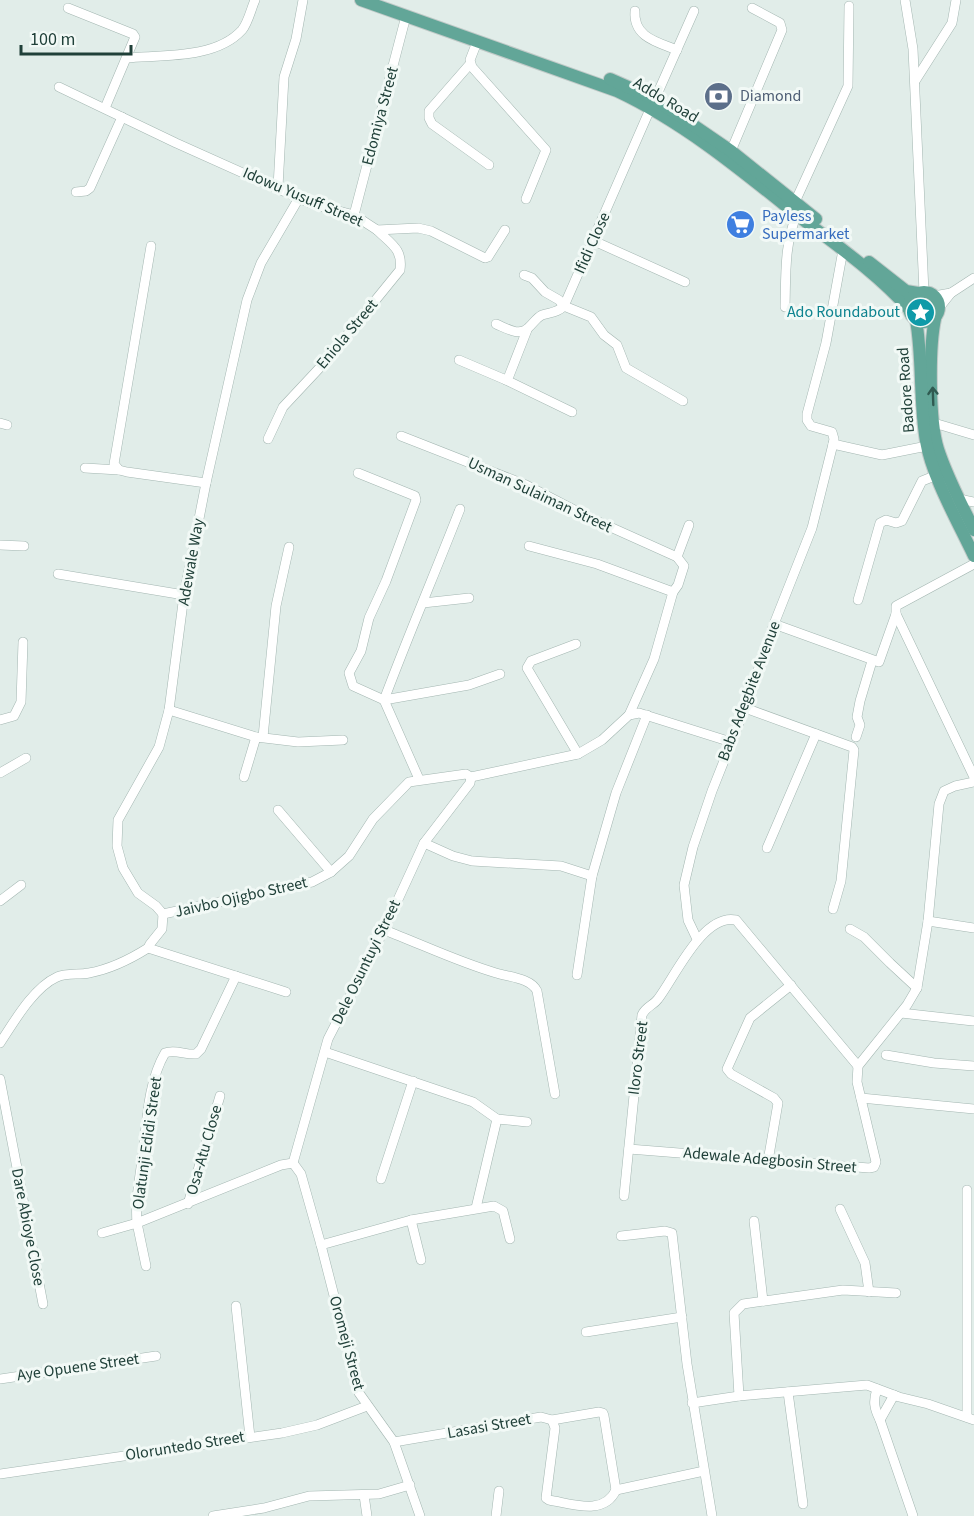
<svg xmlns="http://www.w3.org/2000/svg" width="974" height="1516" viewBox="0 0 974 1516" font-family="'Source Sans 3',sans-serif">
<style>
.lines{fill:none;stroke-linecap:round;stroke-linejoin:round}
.minor-casing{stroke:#a3b6b1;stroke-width:10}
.major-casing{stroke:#c1cac8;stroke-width:14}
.minor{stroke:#fff;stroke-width:9}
.major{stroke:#62a698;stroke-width:12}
.oneway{stroke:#305a51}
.labels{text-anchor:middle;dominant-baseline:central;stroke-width:6;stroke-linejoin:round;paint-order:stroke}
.service-label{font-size:16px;fill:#4e5e75;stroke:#f2f9f6;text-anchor:start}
.street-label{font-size:16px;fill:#204039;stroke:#f2f9f6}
.shop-label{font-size:16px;fill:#366cbe;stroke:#f2f9f6;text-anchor:start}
.culture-label{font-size:16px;fill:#0d838f;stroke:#f2f9f6;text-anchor:end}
</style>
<rect width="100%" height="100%" fill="#e1ede9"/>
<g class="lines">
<defs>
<g id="minor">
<path d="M905 0 913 49 924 292"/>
<path d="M68 8 133 34 135 37 105 108"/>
<path d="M635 11C633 37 657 42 677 50"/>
<path d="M477 42 470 60 472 67 546 150 526 199"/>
<path d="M127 58C162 55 216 59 242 30 248 23 251 9 255 0"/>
<path d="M470 64 429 111V118L432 124 489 165"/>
<path d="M915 81 952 23 956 0"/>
<path d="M59 87 176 143 312 204 354 215 377 230 418 228 431 231 485 258 488 257 505 230"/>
<path d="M655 99 694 11"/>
<path d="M731 151 782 30 780 23 752 8"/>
<path d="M278 187 284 77 296 39 303 0"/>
<path d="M76 192 86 191 90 188 122 117"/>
<path d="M795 202 848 86 849 6"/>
<path d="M354 215 406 16"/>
<path d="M594 241 685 282"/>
<path d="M151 246 114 464 119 470 127 472 206 483"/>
<path d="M843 250 826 343 807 414V420L811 426 832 432 834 439 833 444 882 455 927 446"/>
<path d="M524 275 532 278 545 292 559 300 564 306 591 317 604 335 617 345 626 368 683 401"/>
<path d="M934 296 951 293"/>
<path d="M785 307C786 276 784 244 797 214"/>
<path d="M939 308 951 293 974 278"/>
<path d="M496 324C506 328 519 337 528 328 533 324 536 318 542 315 551 312 557 313 564 306L651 107"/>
<path d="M459 360 506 380 509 376 527 330"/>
<path d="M506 380 572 412"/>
<path d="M0 423 7 425"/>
<path d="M934 423 974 435"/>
<path d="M401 436 526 485 588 517 677 557"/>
<path d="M268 439 283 407 326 361 400 270C403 249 391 244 377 230"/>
<path d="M85 468 119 470"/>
<path d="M358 473 415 496 416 500 386 581 369 618 361 651 349 673 353 686 384 700 469 685 500 674"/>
<path d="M959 499 974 502"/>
<path d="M0 545 24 546"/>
<path d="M529 546 597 564 673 592"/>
<path d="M58 574 184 595"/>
<path d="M858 600 880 523 886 520 896 523 902 521 922 481 937 475"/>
<path d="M423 603 469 598"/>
<path d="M896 614 974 777"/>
<path d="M774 624 879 662 896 614V606L974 564"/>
<path d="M576 644 531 661 527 668 578 754"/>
<path d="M745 708 852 747 854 750 841 881 833 909"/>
<path d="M169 710 256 737 298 742 343 740"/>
<path d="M629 715 654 659 673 592 678 585 684 566 677 557 689 525"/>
<path d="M0 720 14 716 21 702 23 642"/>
<path d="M263 737 276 606 289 547"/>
<path d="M856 737 860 725 857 717 860 701 872 661"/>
<path d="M0 773 26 758"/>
<path d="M244 777 256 737"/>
<path d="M419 779 384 700C408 636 435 573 460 509"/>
<path d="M278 810 331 872"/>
<path d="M424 843 453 856 472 861 561 866 592 876"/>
<path d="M767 848 816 734"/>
<path d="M0 901 21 885"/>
<path d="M163 914 156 906 138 893 123 868 117 846 118 820 159 747 169 710 184 595 206 483 247 300 261 263 299 198"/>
<path d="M163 914 312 882 331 872 349 856 373 819 409 782 466 774 471 777 578 754 602 740 629 715 639 713 731 742"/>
<path d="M928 921 974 928"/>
<path d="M850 929 864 937 890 963 917 988"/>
<path d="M384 930C421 944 458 962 496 973 509 977 531 978 537 991L555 1094"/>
<path d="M697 939 688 920 684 885 693 847 712 791 745 708 774 624 812 528 833 444"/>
<path d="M148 948 286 992"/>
<path d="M577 975 592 876 616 793 647 715"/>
<path d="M236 976 201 1049 196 1054C185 1055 175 1049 165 1053 148 1082 147 1121 143 1153 140 1177 135 1200 137 1223L281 1165 293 1163"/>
<path d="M901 1013 973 1021"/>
<path d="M0 1043C14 1022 33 988 57 977 67 973 78 975 89 973 111 969 129 960 148 948L150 944 162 929 163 914"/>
<path d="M325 1052 473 1102 497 1119 527 1122"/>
<path d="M886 1055 934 1063 974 1066"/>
<path d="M0 1079 43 1304"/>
<path d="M861 1098 974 1109"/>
<path d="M629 1149 869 1168 874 1167 876 1162 857 1082 858 1066 907 1005 917 988 928 921 939 804 944 791 955 786 974 782"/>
<path d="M768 1161 778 1103 774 1098 731 1074 727 1069 750 1018 791 985"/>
<path d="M293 1163 328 1039 384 930 424 843 470 783 471 777"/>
<path d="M293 1163 301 1174 321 1245 359 1393 394 1442 420 1516"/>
<path d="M381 1179 413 1081"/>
<path d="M624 1196 642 1015C646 1006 653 1006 658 999 675 977 703 913 736 920L858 1066"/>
<path d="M188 1204 220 1096"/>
<path d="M476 1208 497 1119"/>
<path d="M840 1209 865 1263 869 1292"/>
<path d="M411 1220 421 1260"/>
<path d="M754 1221 763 1301"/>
<path d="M102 1233 137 1223 146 1266"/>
<path d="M621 1236 665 1231 672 1233 687 1364 712 1516"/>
<path d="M321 1245 411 1220 494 1206 503 1211 510 1239"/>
<path d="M236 1306 250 1437"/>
<path d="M586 1332 682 1317"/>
<path d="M0 1379 156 1356"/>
<path d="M877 1389C873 1401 874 1408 880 1420L913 1516"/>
<path d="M788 1392 803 1504"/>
<path d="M739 1396 734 1313 743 1304 843 1290 896 1293"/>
<path d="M692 1403 739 1396 867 1385 899 1397 928 1404 974 1420"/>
<path d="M967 1417V1190"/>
<path d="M552 1420 555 1428 546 1498 549 1500C573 1504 604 1516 616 1490"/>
<path d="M880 1420 894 1395"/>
<path d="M394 1442 541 1417 552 1420 599 1412 603 1413 604 1416 616 1490"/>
<path d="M0 1474 282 1433 317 1425 367 1406"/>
<path d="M616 1490 704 1471"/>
<path d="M364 1495 367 1516"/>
<path d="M213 1516 264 1508 309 1496 379 1494 410 1485"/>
<path d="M496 1516 499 1491"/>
</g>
<g id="major">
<path d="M361 0 617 91C683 122 740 169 797 215 835 244 877 273 909 309"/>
<path d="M610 79 655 99 731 151 816 219"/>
<path d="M869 262 906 291 918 293"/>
<circle cx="924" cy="307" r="15"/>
<path d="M935 319C929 348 929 421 938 449 947 477 961 503 974 530"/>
<path d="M916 320C923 360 919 401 926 441 932 477 958 522 974 556"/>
</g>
</defs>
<use href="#minor" class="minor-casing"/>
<use href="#major" class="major-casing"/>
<use href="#minor" class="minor"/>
<use href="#major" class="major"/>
</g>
<defs><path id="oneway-shaft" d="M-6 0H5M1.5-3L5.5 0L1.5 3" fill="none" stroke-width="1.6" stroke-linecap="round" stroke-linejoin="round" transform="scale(1.5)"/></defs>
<use class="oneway" href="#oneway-shaft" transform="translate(933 396) rotate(-92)"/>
<defs>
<symbol id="bank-disc" viewBox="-11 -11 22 22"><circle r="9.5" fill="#5c6f8a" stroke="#f2f9f6"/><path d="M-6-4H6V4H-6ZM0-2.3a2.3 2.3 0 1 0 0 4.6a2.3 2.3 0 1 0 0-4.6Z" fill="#fff"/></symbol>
<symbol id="supermarket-disc" viewBox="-11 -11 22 22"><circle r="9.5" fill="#3f7fe0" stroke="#f2f9f6"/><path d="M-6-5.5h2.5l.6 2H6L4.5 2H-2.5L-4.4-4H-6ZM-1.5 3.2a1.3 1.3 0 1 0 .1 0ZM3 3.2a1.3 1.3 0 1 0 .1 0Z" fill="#fff"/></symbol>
<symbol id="sight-disc" viewBox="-11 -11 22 22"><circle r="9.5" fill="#0f9aa8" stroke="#f2f9f6"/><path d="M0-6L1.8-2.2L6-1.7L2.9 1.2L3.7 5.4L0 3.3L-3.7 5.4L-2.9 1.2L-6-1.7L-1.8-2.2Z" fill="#fff"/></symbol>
</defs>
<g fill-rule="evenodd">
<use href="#bank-disc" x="702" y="80" width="33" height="33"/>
<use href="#supermarket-disc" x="724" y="208" width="33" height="33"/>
<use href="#sight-disc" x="904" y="296" width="33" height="33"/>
</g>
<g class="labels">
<g class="service-label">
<text x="740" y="96">Diamond</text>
</g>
<g class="street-label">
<text transform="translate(666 100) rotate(31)">Addo Road</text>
<text transform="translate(380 116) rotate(-75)">Edomiya Street</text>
<text transform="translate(303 197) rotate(23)">Idowu Yusuff Street</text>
<text transform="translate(592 243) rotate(-66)">Ifidi Close</text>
<text transform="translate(347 334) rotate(-50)">Eniola Street</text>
<text transform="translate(906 390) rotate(-94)">Badore Road</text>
<text transform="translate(540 495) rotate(25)">Usman Sulaiman Street</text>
<text transform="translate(191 562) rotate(-80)">Adewale Way</text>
<text transform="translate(749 691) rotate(-69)">Babs Adegbite Avenue</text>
<text transform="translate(241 897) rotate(-13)">Jaivbo Ojigbo Street</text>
<text transform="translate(366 962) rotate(-64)">Dele Osuntuyi Street</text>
<text transform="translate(638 1058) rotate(-83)">Iloro Street</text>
<text transform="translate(147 1143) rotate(-82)">Olatunji Edidi Street</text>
<text transform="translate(204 1150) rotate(-74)">Osa-Atu Close</text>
<text transform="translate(770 1160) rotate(5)">Adewale Adegbosin Street</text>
<text transform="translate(28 1227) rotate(79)">Dare Abioye Close</text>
<text transform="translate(347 1343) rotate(75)">Oromeji Street</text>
<text transform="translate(78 1367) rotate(-8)">Aye Opuene Street</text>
<text transform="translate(489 1426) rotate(-10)">Lasasi Street</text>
<text transform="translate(185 1446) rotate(-9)">Oloruntedo Street</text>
</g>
<g class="shop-label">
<text x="762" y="216">Payless<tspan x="762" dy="18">Supermarket</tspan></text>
</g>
<g class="culture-label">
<text x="900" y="312">Ado Roundabout</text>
</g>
</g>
<path d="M21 45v9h110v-9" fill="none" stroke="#204039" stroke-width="3"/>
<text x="30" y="45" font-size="18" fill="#204039" stroke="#f2f9f6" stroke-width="4.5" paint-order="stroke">100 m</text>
</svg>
